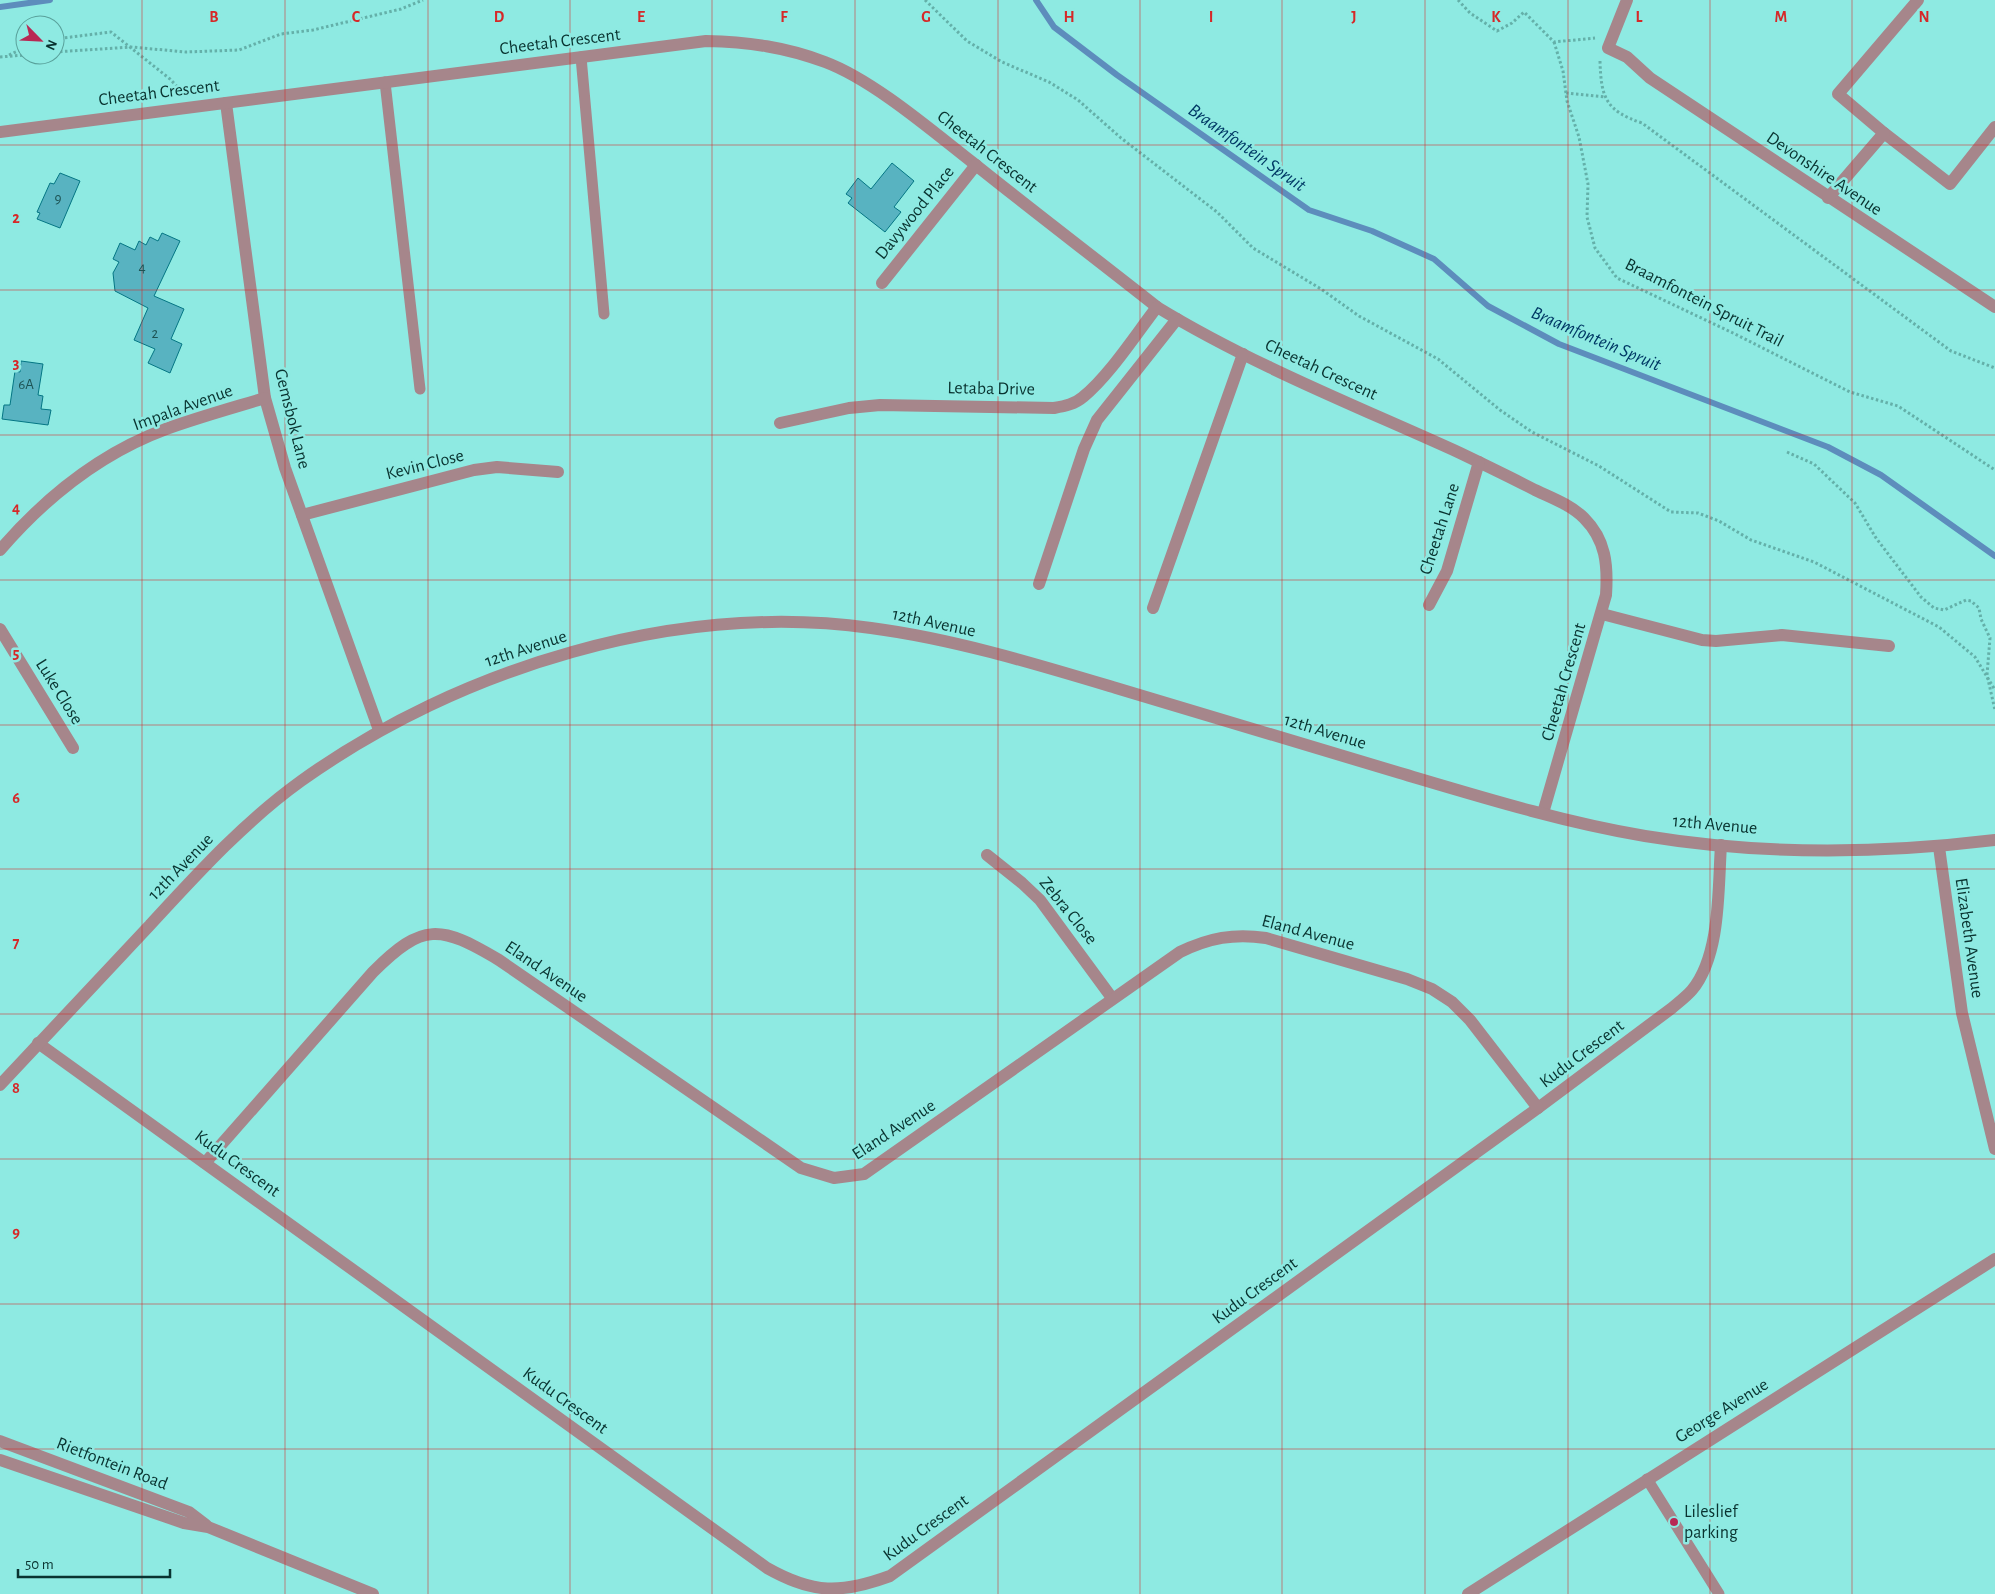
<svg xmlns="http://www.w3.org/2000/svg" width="1995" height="1594" viewBox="0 0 1995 1594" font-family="'Alegreya Sans',sans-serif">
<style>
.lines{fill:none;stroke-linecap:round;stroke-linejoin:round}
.stream{stroke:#5d8dbc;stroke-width:6}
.building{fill:#58b3c1;stroke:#047684}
.path{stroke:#64b0a9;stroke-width:3;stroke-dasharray:2.5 2.5;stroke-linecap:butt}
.service{stroke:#a6868b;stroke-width:11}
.minor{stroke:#a6868b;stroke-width:12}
.tertiary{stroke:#a6868b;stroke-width:12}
.grid{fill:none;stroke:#d62828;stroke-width:1;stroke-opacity:0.55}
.poi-dot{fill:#b82854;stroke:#8eeae2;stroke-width:2}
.labels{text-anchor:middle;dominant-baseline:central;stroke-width:5;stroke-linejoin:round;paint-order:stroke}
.number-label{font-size:15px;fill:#1d5354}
.street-label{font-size:18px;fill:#093330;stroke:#8eeae2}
.poi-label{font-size:18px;fill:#093330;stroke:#8eeae2;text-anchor:start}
.water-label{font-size:19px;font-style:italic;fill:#003965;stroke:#8eeae2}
.grid-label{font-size:16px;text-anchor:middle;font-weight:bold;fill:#d62828;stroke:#8eeae2;stroke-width:5;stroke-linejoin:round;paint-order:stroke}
</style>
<rect width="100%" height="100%" fill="#8eeae2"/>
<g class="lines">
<g class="stream">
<path d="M1036 0 1054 27 1117 75 1309 210 1372 231 1434 259 1488 306 1559 344 1828 447 1881 475 1995 556"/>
<path d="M0 7 50 0"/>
</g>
</g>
<g class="building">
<path d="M892 163 914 181 894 207 901 212 885 232 848 203 852 198 846 194 858 178 871 189Z"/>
<path d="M60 173 80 181 60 228 37 219 40 213 37 212 50 183 54 184Z"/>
<path d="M162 233 180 241 154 296 184 309 171 339 182 344 170 373 148 363 155 349 134 340 148 308 115 291 113 273 119 262 113 259 120 243 135 250 139 241 146 245 150 237 158 241Z"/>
<path d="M21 361 43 364 38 395 43 396 41 409 51 410 48 425 2 419 4 405H10L15 371 20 372Z"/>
</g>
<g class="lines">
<g class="path">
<path d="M925 0 967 41 1002 62 1049 82 1078 100 1121 138 1217 212 1253 248 1321 289 1359 316 1438 359 1500 410 1532 432 1599 466 1671 512 1698 513 1719 521 1751 540 1814 562 1939 627 1975 657 1995 690"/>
<path d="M1458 0 1470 13 1497 31 1512 23 1524 12 1554 42 1595 38"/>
<path d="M55 39 111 32 170 79 182 92"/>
<path d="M1554 42 1563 71 1567 101 1579 137 1588 184 1587 217 1595 248 1617 278 1733 333 1850 392 1898 406 1995 470"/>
<path d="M55 52 131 47 186 52 239 50 281 34 313 30 401 9 423 0"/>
<path d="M9 55 25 48"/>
<path d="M0 57 25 55"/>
<path d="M1600 61C1601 98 1606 111 1642 123L1951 351 1995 368"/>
<path d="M1566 93 1605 97"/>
<path d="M1787 452 1814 464 1855 503 1876 538 1921 597 1934 608 1944 610 1966 600 1971 601 1979 608 1981 619 1990 638 1987 675 1995 710"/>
</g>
<g class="service">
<path d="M581 57 604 314"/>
<path d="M385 82 420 389"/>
<path d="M1647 1479 1719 1594"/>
</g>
<g class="minor">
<path d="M1627 0 1608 48 1627 57 1650 78 1995 307"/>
<path d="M1918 0 1838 94 1884 133 1950 184 1995 127"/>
<path d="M226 103 265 398 285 468 379 730"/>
<path d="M0 132 706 41C749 42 785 47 825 62 873 80 931 130 972 162 1033 211 1095 258 1157 307 1252 365 1359 407 1460 453 1485 465 1510 477 1535 490 1552 498 1571 505 1584 518 1606 540 1608 565 1606 595L1543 813"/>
<path d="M1828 198 1884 133"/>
<path d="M882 283 976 165"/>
<path d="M780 423 849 408 880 405 1054 408C1065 406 1075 404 1083 397 1109 376 1136 334 1157 307"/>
<path d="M302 515 474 470 497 467 558 472"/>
<path d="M0 550C45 498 101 453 166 429 199 417 232 408 265 398"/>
<path d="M1039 584 1084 449 1097 420 1177 319"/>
<path d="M1429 605 1447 571 1479 462"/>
<path d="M1153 608 1243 354"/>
<path d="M1602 614 1702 640 1716 641 1782 635 1889 646"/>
<path d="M0 629 73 748"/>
<path d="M1939 847 1962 1013 1995 1149"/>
<path d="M987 855 1022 883 1040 900 1112 998"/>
<path d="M38 1043 767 1568C813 1594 841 1594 890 1576L1538 1108 1672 1008C1679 1002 1687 996 1692 990 1721 955 1718 888 1721 845"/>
<path d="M205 1163 373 972C423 922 440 925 499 960L801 1168 834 1178 864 1174 1180 952C1209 938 1234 933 1266 938L1407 979 1432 989 1452 1002 1470 1020 1538 1108"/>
<path d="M0 1441 189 1512 206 1525"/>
<path d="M0 1460 184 1523 208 1527 373 1594"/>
<path d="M1468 1594 1995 1259"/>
</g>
<path class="tertiary" d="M0 1085C50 1031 100 978 150 925 197 874 244 822 301 781 459 668 676 601 871 628 954 639 1036 664 1116 688 1211 717 1306 745 1400 773 1481 797 1562 822 1645 836 1760 855 1879 854 1995 840"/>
</g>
<path class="grid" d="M142 0V1594M285 0V1594M428 0V1594M570 0V1594M712 0V1594M855 0V1594M998 0V1594M1140 0V1594M1282 0V1594M1425 0V1594M1568 0V1594M1710 0V1594M1852 0V1594M0 145H1995M0 290H1995M0 435H1995M0 580H1995M0 725H1995M0 869H1995M0 1014H1995M0 1159H1995M0 1304H1995M0 1449H1995"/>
<circle class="poi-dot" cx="1674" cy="1522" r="5"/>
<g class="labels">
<g class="number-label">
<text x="58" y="198">9</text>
<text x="142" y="267">4</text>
<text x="155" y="333">2</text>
<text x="26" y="384">6A</text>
</g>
<g class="street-label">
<text transform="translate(560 42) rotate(-7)">Cheetah Crescent</text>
<text transform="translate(159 93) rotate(-7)">Cheetah Crescent</text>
<text transform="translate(987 152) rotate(38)">Cheetah Crescent</text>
<text transform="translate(1824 174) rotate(34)">Devonshire Avenue</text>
<text transform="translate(915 213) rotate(-51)">Davywood Place</text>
<text transform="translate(1704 303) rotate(27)">Braamfontein Spruit Trail</text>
<text transform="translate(1321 370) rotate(25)">Cheetah Crescent</text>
<text transform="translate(991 389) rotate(1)">Letaba Drive</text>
<text transform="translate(183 408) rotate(-20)">Impala Avenue</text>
<text transform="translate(292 419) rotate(76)">Gemsbok Lane</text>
<text transform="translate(425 465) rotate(-14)">Kevin Close</text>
<text transform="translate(1440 529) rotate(-72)">Cheetah Lane</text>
<text transform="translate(934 623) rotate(12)">12th Avenue</text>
<text transform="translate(526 649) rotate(-18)">12th Avenue</text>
<text transform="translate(1564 682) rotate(-74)">Cheetah Crescent</text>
<text transform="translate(59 692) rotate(58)">Luke Close</text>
<text transform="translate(1325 732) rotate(17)">12th Avenue</text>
<text transform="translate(1715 825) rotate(5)">12th Avenue</text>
<text transform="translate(181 867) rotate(-46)">12th Avenue</text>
<text transform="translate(1068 911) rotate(51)">Zebra Close</text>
<text transform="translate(1308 933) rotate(15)">Eland Avenue</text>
<text transform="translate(1969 938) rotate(82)">Elizabeth Avenue</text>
<text transform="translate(546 972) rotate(34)">Eland Avenue</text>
<text transform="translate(1582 1054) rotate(-37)">Kudu Crescent</text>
<text transform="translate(894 1130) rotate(-33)">Eland Avenue</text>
<text transform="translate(237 1164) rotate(36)">Kudu Crescent</text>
<text transform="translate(1255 1291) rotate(-36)">Kudu Crescent</text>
<text transform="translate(565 1401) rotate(36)">Kudu Crescent</text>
<text transform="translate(1722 1411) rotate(-32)">George Avenue</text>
<text transform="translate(112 1464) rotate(21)">Rietfontein Road</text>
<text transform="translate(926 1528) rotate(-36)">Kudu Crescent</text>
</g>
<g class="poi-label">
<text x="1684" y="1512">Lileslief<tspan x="1684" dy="21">parking</tspan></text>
</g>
<g class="water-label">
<text transform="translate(1247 148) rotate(35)">Braamfontein Spruit</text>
<text transform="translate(1596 339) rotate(23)">Braamfontein Spruit</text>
</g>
</g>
<g class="grid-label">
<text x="214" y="22">B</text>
<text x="356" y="22">C</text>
<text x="499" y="22">D</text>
<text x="641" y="22">E</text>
<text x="784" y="22">F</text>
<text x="926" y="22">G</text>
<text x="1069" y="22">H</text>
<text x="1211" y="22">I</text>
<text x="1354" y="22">J</text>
<text x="1496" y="22">K</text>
<text x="1639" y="22">L</text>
<text x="1781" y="22">M</text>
<text x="1924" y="22">N</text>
<text x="16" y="223">2</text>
<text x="16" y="368">3</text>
<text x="16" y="513">4</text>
<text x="16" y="658">5</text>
<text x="16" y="803">6</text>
<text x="16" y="948">7</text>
<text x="16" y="1093">8</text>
<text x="16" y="1237">9</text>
</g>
<g transform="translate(40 40) rotate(114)"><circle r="24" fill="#8eeae2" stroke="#59a19b"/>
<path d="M0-4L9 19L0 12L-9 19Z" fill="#b82854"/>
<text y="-8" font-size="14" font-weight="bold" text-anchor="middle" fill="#093330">N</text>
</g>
<path d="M18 1569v8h152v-8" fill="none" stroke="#093330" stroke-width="2.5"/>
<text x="25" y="1569" font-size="15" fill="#093330" stroke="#8eeae2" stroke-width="4" paint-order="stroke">50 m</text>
</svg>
